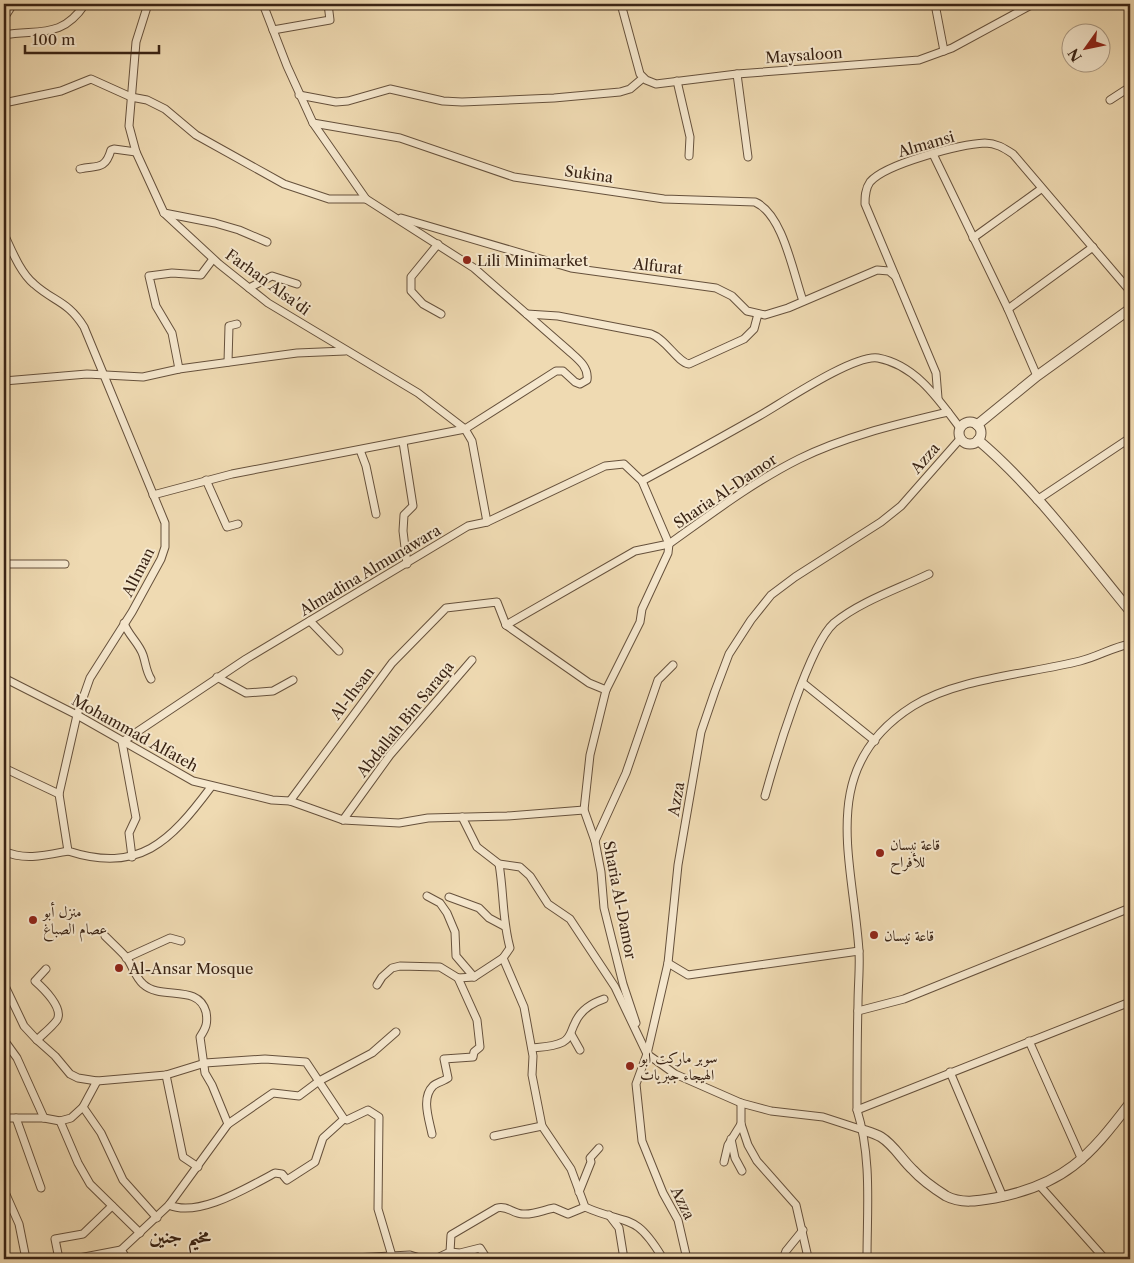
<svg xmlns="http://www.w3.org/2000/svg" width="1134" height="1263" viewBox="0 0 1134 1263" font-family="'Libre Caslon Text',Amiri,serif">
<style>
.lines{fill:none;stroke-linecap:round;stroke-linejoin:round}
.minor-casing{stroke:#66513c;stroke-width:9}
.tertiary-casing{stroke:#66513c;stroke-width:11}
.minor{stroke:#f5e7cd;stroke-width:7}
.tertiary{stroke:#f5e7cd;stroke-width:9}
.poi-dot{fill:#8f2418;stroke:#f5e7cd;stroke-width:2}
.labels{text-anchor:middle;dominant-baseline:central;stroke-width:4;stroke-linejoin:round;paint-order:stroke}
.street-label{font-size:15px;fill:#392314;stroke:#f5e7cd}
.poi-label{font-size:15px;fill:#392314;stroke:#f5e7cd;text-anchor:start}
.district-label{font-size:20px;font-weight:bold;fill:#392314;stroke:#f5e7cd}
</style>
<rect width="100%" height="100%" fill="#efdab2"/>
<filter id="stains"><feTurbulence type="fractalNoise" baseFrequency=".004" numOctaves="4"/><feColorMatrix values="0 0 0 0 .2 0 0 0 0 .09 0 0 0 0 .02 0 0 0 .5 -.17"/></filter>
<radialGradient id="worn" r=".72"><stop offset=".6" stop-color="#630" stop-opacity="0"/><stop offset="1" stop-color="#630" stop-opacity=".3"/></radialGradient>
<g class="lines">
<defs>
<g id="minor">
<path d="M148 4 136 42 129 126 136 152 164 213 219 264 268 303 418 393 465 429 472 441 487 522"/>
<path d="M263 4 287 66 313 123 366 199"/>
<path d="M621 4 640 74 646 80 656 84 737 74 919 60 952 48 1033 4"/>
<path d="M935 4 944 51"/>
<path d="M4 18 13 4"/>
<path d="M273 30 330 20 328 4"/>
<path d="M4 35C39 29 62 39 85 4"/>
<path d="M737 74 748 157"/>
<path d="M677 81 690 137 689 156"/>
<path d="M299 95 336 102 348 101 390 89 443 101 462 102 554 98 620 92 630 89 643 78"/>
<path d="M1110 100 1130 87"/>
<path d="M4 103 61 91 91 79 131 97 147 100 165 109 196 135 284 184 329 199H366L474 268 569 351C578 359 589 367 587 380L580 384 575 382 563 371H556L465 429 232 474 153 495"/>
<path d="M313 123 400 138 514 177 664 199 755 202C783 214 793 273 803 301"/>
<path d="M933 154 1008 309 1037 376"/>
<path d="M80 169C96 165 105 171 111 150L114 149 136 152"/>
<path d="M164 213 215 223 239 230 267 242"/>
<path d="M401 218 571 268 716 288 732 296 747 311 765 315 788 308 877 270 889 271 895 276"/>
<path d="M4 234C12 251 20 272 34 284 54 302 68 301 84 327L165 523V547L161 559 132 612 90 678 77 715 59 794 68 851C139 874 170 842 211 787"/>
<path d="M973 238 1041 189"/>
<path d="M438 244 411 277V291L423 304 441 314"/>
<path d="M249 288 272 276 297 284"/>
<path d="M1008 309 1093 247"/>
<path d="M527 314 558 316 651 334C666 339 677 362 689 364L744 339 754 329 758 314"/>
<path d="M228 362 229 326 237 324"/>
<path d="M179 369 172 333 156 306 149 276 172 273 201 275 213 259"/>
<path d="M4 381 87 374 143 377 179 369 297 353 345 351"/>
<path d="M938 398 936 373 865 204C865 197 865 189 870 182 885 164 961 144 985 143 996 143 1004 148 1013 154L1130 291"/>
<path d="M403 442 413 506 404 515 403 531 407 564"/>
<path d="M360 450 366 466 376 514"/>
<path d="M206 480 227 527 238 524"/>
<path d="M642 481C681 460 720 438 759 416 782 403 854 354 878 358 916 365 939 400 960 428"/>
<path d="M1037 500 1130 438"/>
<path d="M4 564H65"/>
<path d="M310 621 339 651"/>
<path d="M124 623C128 635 139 643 143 655 146 664 146 671 151 679"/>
<path d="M506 625 589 683 606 690 590 755 584 810 595 841 601 872 604 908 623 984 636 1023"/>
<path d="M506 625 635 551 669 544"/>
<path d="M217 677 246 693 273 691 293 680"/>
<path d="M4 678 77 715 193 781 272 800 290 801 343 820 399 823 428 818 507 816 584 810"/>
<path d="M803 683 875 741"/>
<path d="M606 690 640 622 642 609 668 553 669 544C711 514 753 482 799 459 845 436 898 424 948 412"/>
<path d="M4 768 59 794"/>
<path d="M765 796C775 760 809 645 834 623 861 601 898 589 929 574"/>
<path d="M290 801 392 663 446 608 497 602 506 625"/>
<path d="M462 817 477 847 499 864 520 867 530 876 548 904 570 919 615 987 647 1054 675 1074 741 1103 771 1111 823 1117 863 1130"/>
<path d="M343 820 390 755 472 660"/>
<path d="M595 841 626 773 658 680 673 665"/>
<path d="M4 851C24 861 47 855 68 851"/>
<path d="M132 857 129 833 136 818 122 742 246 659 468 526 487 522 605 466 624 464 642 481 669 544"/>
<path d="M499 864C504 893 502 919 510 948L503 958 524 1007 533 1056 532 1075 542 1126 571 1169 585 1207C628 1226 634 1211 662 1257"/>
<path d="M427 896 440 903 447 913 455 932 456 956 474 977"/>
<path d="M449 897 479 908 489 918 504 926"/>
<path d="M105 936C112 943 120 950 127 958 132 966 136 978 143 984 161 1001 198 983 206 1012 208 1023 206 1028 200 1037L205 1073 212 1085 228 1124"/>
<path d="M126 958 170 938 181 941"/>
<path d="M668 963 688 975 859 951"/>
<path d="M4 984 24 1026 37 1040 55 1056 70 1074 78 1078 97 1081 83 1107 101 1133 123 1180 157 1218"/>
<path d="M377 985 382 977 392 968 400 966 440 967 458 978 474 977 503 958"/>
<path d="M858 1011 904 999 1130 908"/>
<path d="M571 1034 580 1050"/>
<path d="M4 1040 17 1058 44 1118"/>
<path d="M37 1040C43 1034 52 1027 57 1020 64 1008 43 988 35 981L46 969"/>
<path d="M1029 1041 1082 1160"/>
<path d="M532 1048C542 1047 553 1047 563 1042 571 1038 571 1030 575 1023 580 1011 592 1003 604 999"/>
<path d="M950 1072 1003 1197"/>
<path d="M166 1075 183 1157 198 1167"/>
<path d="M97 1081 166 1075 205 1063 265 1059 306 1062 344 1119 347 1120 368 1110 379 1117 378 1209 392 1256"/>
<path d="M741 1103V1124L748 1145 757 1161 796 1205 807 1253"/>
<path d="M857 1110 1130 1002"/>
<path d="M4 1118H44L60 1121 71 1118 83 1107"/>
<path d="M16 1118 41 1188"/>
<path d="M60 1121 78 1163 90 1184 140 1233"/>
<path d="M432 1134C429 1119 421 1098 433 1086 436 1083 444 1081 448 1078L444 1059 473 1057 474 1052 480 1047 477 1020 458 978"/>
<path d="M494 1136 542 1126"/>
<path d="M731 1139 735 1158 742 1171"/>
<path d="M724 1162 728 1145 741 1124"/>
<path d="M1040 1186 1105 1259"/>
<path d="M4 1190 19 1224 26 1259"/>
<path d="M579 1192 591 1162 590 1158 599 1148"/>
<path d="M169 1205C199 1218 248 1187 275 1173L282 1174 287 1180 315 1162 323 1138 344 1119"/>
<path d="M609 1215 619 1228 624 1259"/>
<path d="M121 1250 169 1205 228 1124 273 1093 299 1096 319 1081 372 1053 396 1032"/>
<path d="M450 1252 460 1253 480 1248 487 1259"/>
<path d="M59 1259 55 1239 83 1234 112 1206"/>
<path d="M74 1259 121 1250 127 1259"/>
<path d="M335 1259 410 1255 423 1259"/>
<path d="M435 1259 450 1252 451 1235 497 1208C507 1205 513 1214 523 1214 534 1215 543 1210 554 1208L568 1214 585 1207"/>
<path d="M687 1259 678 1220 663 1193 642 1141 636 1084 647 1054 668 963 678 865 701 732 715 691 729 654 751 620 771 595 795 577 881 522 901 506 960 439"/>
<path d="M783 1259 786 1251 803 1230"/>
<path d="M867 1259C867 1209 872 1158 857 1110 857 1074 857 1039 858 1004 858 986 860 968 859 951 853 859 816 767 913 706 958 678 1029 674 1080 661 1097 657 1113 647 1130 644"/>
</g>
<g id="tertiary">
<circle cx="970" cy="433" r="11"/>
<path d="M977 425 1037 376 1130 309"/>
<path d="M978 440C1033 486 1084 555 1130 611"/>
<path d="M863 1130C869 1132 876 1134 881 1137 894 1145 902 1160 913 1170 922 1180 935 1189 946 1196 961 1204 978 1201 995 1198 1064 1185 1089 1157 1130 1103"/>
</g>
</defs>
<use href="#minor" class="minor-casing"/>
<use href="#tertiary" class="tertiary-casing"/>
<use href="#minor" class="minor"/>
<use href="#tertiary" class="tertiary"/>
</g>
<g class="poi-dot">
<circle cx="467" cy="260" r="5"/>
<circle cx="880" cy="853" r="5"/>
<circle cx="33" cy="920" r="5"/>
<circle cx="874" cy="935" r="5"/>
<circle cx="119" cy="968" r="5"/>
<circle cx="630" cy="1066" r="5"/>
</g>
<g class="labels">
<g class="street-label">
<text transform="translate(804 55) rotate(-4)">Maysaloon</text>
<text transform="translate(926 144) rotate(-16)">Almansi</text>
<text transform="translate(589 174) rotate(8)">Sukina</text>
<text transform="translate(658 266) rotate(6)">Alfurat</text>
<text transform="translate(268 282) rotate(36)">Farhan Alsa'di</text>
<text transform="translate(925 458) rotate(-49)">Azza</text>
<text transform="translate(725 491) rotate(-34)">Sharia Al-Damor</text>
<text transform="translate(370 570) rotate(-31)">Almadina Almunawara</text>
<text transform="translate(138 572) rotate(-63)">AlIman</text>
<text transform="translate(352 693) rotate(-53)">Al-Ihsan</text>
<text transform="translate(405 719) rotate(-51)">Abdallah Bin Saraqa</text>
<text transform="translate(135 733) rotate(29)">Mohammad Alfateh</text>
<text transform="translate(676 799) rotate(-80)">Azza</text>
<text transform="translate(620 900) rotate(79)">Sharia Al-Damor</text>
<text transform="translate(683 1203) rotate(64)">Azza</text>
</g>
<g class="poi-label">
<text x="477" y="260">Lili Minimarket</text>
<text x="890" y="844">قاعة نيسان<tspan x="890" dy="17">للأفراح</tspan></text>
<text x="43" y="911">منزل أبو<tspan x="43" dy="17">عصام الصباغ</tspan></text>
<text x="884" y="935">قاعة نيسان</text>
<text x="129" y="968">Al-Ansar Mosque</text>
<text x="640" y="1057">سوبر ماركت ابو<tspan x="640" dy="17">الهيجاء جبريات</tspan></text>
</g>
<g class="district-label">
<text x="180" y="1236">مخيم جنين</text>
</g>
</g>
<rect width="1134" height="1263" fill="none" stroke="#efdab2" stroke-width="20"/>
<rect x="5" y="5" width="1124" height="1253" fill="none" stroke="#392314" stroke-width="2.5"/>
<rect x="10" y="10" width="1114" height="1243" fill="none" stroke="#392314"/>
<g transform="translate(1086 48) rotate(237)"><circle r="24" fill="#f5e7cd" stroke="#aa9983"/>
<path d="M0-4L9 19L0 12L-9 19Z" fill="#8f2418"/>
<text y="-8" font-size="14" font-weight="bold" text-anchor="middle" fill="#392314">N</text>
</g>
<path d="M25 45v8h134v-8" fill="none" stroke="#392314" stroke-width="2.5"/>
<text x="32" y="45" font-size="15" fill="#392314" stroke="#f5e7cd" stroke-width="4" paint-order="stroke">100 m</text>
<rect width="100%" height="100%" filter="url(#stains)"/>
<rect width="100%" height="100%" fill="url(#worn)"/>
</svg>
